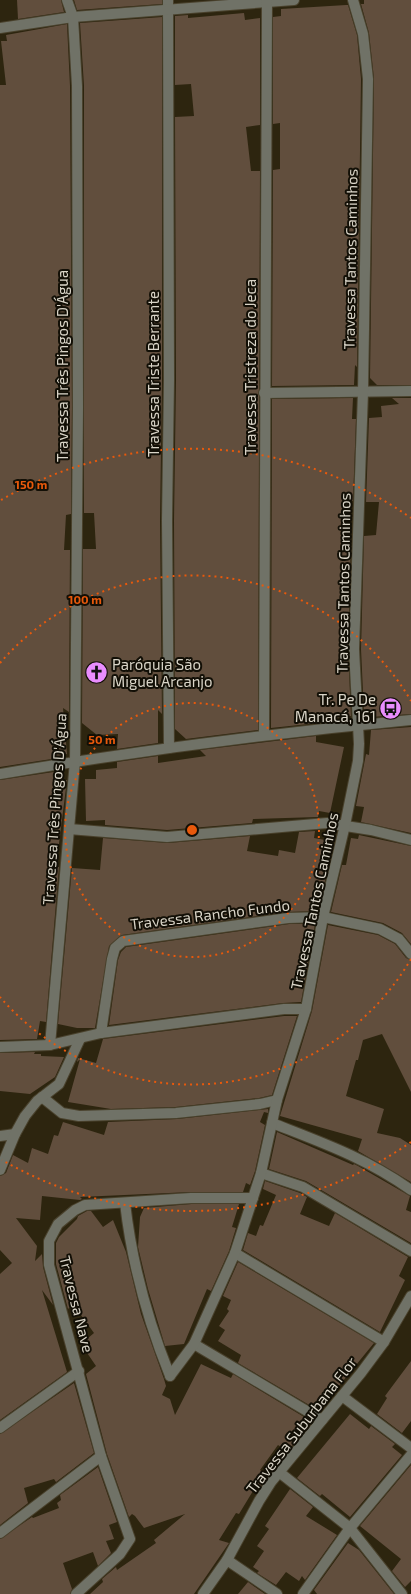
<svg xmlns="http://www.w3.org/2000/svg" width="411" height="1594" viewBox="0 0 411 1594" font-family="'Exo 2',sans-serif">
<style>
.building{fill:#614e3d}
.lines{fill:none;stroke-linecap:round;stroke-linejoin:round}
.minor-casing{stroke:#49412c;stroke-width:12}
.minor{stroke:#707267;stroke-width:10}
.ring{fill:none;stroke:#e8590c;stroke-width:2;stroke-dasharray:2 4}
.labels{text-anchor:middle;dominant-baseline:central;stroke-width:4;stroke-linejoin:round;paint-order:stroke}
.street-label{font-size:15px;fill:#d9d4c7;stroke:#120f06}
.poi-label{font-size:15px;fill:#d9d4c7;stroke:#120f06;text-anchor:start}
.centre{fill:#e8590c;stroke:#120f06;stroke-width:2}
.ring-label{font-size:12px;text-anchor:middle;font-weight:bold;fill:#e8590c;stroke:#120f06;stroke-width:4;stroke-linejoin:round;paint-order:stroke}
</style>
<rect width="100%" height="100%" fill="#2d250f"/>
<g class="building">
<path d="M17 0H61L64 12 18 19Z"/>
<path d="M74 0H162V4L77 10Z"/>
<path d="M364 0H411V385H377L370 378 374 79 369 33 361 4H364Z"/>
<path d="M346 5H348L357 35 361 79 357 367 355 365 354 385 272 386 273 170 280 169V123L273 124V17L281 16V9Z"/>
<path d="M244 13 245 20 260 18V125L246 127 251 171H260L258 730 186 739 175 729 174 521 176 380 175 117 194 116 191 84 175 85V16L188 15V18Z"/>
<path d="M162 17V380L160 521 162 714 158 710V743L117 749 118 734 97 735 82 723 83 549H96L94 513H84V86L80 23Z"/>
<path d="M67 24 70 86 72 407 71 514 66 515 64 550H70L69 712 63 708 67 754 58 756V758L0 767V85H6L1 41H7L6 35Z"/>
<path d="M353 398 352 419H356L353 501 347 500 345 537H351L348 649 351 716 319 720 318 723 271 728 272 399Z"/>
<path d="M392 398H411V714L372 717 373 713 364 714 361 649 364 536 376 535 379 502H366L369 418 382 417 381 406 399 404Z"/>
<path d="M411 727V833L361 822 364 807 356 806 366 754 369 755 371 730Z"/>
<path d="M316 736V742L344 747 330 813 319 811 318 817 253 819 252 823 167 830 105 825V820L86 821 85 779H96V770L117 768V762L158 756V763L206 756 200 750Z"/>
<path d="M60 771 62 780H67L56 867H59L46 1022 40 1021 37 1039 0 1040V780Z"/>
<path d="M315 831 314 838 325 840 320 861 329 863 318 911 287 912 122 935 109 946 95 1028H77L58 1024 72 868 100 870 103 838 168 843 250 836 247 851 278 856 279 850 295 853 299 832Z"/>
<path d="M359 835 411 846V944L402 933 383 923 331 912 342 865H346L351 838 358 839Z"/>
<path d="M289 924H315L301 1002 283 1003 109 1025 118 960 121 952 126 947Z"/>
<path d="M328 925 378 935 395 944 406 958 411 960V1092L382 1034 363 1040 358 1060H356L346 1096 384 1109 377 1133 400 1138 411 1145V1182L358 1151 362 1139 280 1116 312 1011Z"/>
<path d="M284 1016H297L272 1095 259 1098 176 1107 111 1109 68 1102 80 1059 77 1062 78 1058 96 1063 103 1039Z"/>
<path d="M35 1052 34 1054H41V1056L64 1057 55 1077 30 1094 0 1091V1053Z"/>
<path d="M268 1109V1113L264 1112 260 1122 265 1125 255 1171 250 1185 246 1183 243 1192H191L80 1197 82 1199 80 1200 42 1196 40 1220 16 1218 37 1246 35 1261 42 1254 43 1267 53 1305 42 1290 67 1372 0 1420V1274L12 1263 0 1250V1176L6 1173 13 1155 28 1163 32 1148 48 1154 54 1135 58 1136 63 1122 104 1135 108 1122 177 1119Z"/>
<path d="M277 1132 353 1165 354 1164 358 1166 410 1196 406 1210 411 1212V1243L306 1181 269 1169Z"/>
<path d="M265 1181 300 1193 307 1197 300 1214 329 1226 335 1213 408 1257 399 1276 405 1280 380 1332 243 1250 248 1233 256 1236 260 1225 263 1226 276 1195 263 1189Z"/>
<path d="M191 1204H239L232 1227 236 1228 229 1251 211 1291 207 1289 184 1344 165 1346 148 1289 138 1247 140 1217 144 1208Z"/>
<path d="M87 1211H91L103 1227 113 1220 126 1252 141 1314 164 1379 166 1386 162 1395 170 1399 175 1415 201 1364 231 1378 233 1374 309 1420 288 1452 278 1445 260 1470 268 1475 259 1489 256 1486 239 1514 236 1513 219 1540 229 1543 194 1594H90L103 1582 102 1579 116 1567 117 1570 156 1543 154 1540 185 1514 144 1528 135 1516 132 1514 129 1517 107 1454 86 1374 96 1366 81 1344 94 1333 73 1304 68 1309 56 1264V1243L59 1237 77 1219 78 1216Z"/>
<path d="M238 1262 374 1343 320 1409 317 1407 316 1409 238 1363 241 1355 218 1341 225 1330 219 1326 229 1311 227 1309 231 1300 223 1296Z"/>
<path d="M411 1361V1421L402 1433 377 1414 387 1398 385 1396Z"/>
<path d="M74 1383 94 1453 56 1482 54 1479 24 1488 28 1503 0 1525V1434Z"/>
<path d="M350 1414 369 1429 371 1426 395 1444 392 1447 402 1455 350 1517 322 1494 320 1496 297 1478Z"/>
<path d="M411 1465V1581L405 1587 392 1571 401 1559 360 1526Z"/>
<path d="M98 1467 117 1522 109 1525 114 1539 106 1541 111 1553 98 1566 93 1552 63 1563 72 1589 70 1594H0V1539L32 1517 33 1518 59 1508 57 1503 61 1500 60 1495Z"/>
<path d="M290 1489 313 1507 306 1516 337 1535 305 1580 302 1576 299 1581 286 1572 276 1585 257 1573 259 1571 253 1567 264 1551 257 1546 269 1529 265 1526Z"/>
<path d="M348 1543 359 1550 394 1594H317L314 1590Z"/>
<path d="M248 1582 265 1594H238Z"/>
</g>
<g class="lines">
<defs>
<g id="minor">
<path d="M168 0 169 380 167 521 169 748"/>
<path d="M0 28 73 17 294 0"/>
<path d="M264 393 411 391"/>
<path d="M264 735 267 0"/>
<path d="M0 774C136 751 273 733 411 720"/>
<path d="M69 829 167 837 327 823 371 830 411 840"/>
<path d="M101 1033 112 959 115 948 123 941 288 918 323 917 380 929 399 939 411 954"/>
<path d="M50 1045 75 761 78 407 77 86 73 17 67 0"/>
<path d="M0 1047 50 1045 101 1033 284 1009H306"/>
<path d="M42 1097 62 1113 79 1116 176 1113 260 1104 277 1100"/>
<path d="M272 1123C323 1143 366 1158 411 1190"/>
<path d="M0 1136 15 1134"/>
<path d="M0 1170 15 1134 25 1116 37 1101 59 1084 80 1039"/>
<path d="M261 1173 303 1187 411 1251"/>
<path d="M125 1203C132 1264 147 1319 170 1376"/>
<path d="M235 1253 384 1342"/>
<path d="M194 1344 322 1420"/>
<path d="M170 1376 194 1344 235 1253 261 1173 277 1100 306 1009 323 917 345 825 358 761 359 744 354 649 363 392 368 79 363 34 353 0"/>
<path d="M342 1396 411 1448"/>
<path d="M0 1428 79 1371"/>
<path d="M279 1472 350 1528 402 1594"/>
<path d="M0 1533 101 1456"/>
<path d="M227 1560 277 1594"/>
<path d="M76 1594 120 1554 130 1539 101 1456 49 1265V1241L58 1224 75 1210 85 1205 191 1198H253"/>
<path d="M203 1594 227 1560 259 1501 271 1482 361 1373 384 1342 411 1296"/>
<path d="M303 1594 350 1528 411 1455"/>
</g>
</defs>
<use href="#minor" class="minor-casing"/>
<use href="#minor" class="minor"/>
</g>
<g class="ring">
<circle cx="192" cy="830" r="127"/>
<path d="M411 959A254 254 0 0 1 0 997M0 663A254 254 0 0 1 411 701"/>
<path d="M411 1142A381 381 0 0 1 2 1160M1 500A381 381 0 0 1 411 518"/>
</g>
<defs>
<symbol id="church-disc" viewBox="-11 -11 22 22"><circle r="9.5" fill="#e98dfe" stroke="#120f06"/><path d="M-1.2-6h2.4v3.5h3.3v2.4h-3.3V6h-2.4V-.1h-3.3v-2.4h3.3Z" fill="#111"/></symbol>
<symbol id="bus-disc" viewBox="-11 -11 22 22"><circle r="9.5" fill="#e98dfe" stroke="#120f06"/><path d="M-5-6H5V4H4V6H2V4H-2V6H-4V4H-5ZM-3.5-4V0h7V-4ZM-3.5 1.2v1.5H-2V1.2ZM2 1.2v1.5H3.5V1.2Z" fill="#111"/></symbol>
</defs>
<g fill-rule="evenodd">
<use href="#church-disc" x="84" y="660" width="25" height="25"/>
<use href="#bus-disc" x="378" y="696" width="25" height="25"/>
</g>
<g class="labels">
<g class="street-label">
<text transform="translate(350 259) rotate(-89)">Travessa Tantos Caminhos</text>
<text transform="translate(62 366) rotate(-90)">Travessa Três Pingos D'Água</text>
<text transform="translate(250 367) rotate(-90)">Travessa Tristreza do Jeca</text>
<text transform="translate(153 374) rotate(-90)">Travessa Triste Berrante</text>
<text transform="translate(343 583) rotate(-89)">Travessa Tantos Caminhos</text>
<text transform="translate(54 809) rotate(-86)">Travessa Três Pingos D'Água</text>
<text transform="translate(314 901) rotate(-78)">Travessa Tantos Caminhos</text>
<text transform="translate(210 914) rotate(-7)">Travessa Rancho Fundo</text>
<text transform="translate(77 1304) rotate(76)">Travessa Nave</text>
<text transform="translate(301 1425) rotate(-52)">Travessa Suburbana Flor</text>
</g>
<g class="poi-label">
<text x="112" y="664">Paróquia São<tspan x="112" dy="17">Miguel Arcanjo</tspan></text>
<text x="376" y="699" text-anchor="end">Tr. Pe De<tspan x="376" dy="17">Manacá, 161</tspan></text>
</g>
</g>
<circle cx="192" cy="830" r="6" class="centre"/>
<g class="ring-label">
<text x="31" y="489">150 m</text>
<text x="85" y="604">100 m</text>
<text x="102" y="744">50 m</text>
</g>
</svg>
